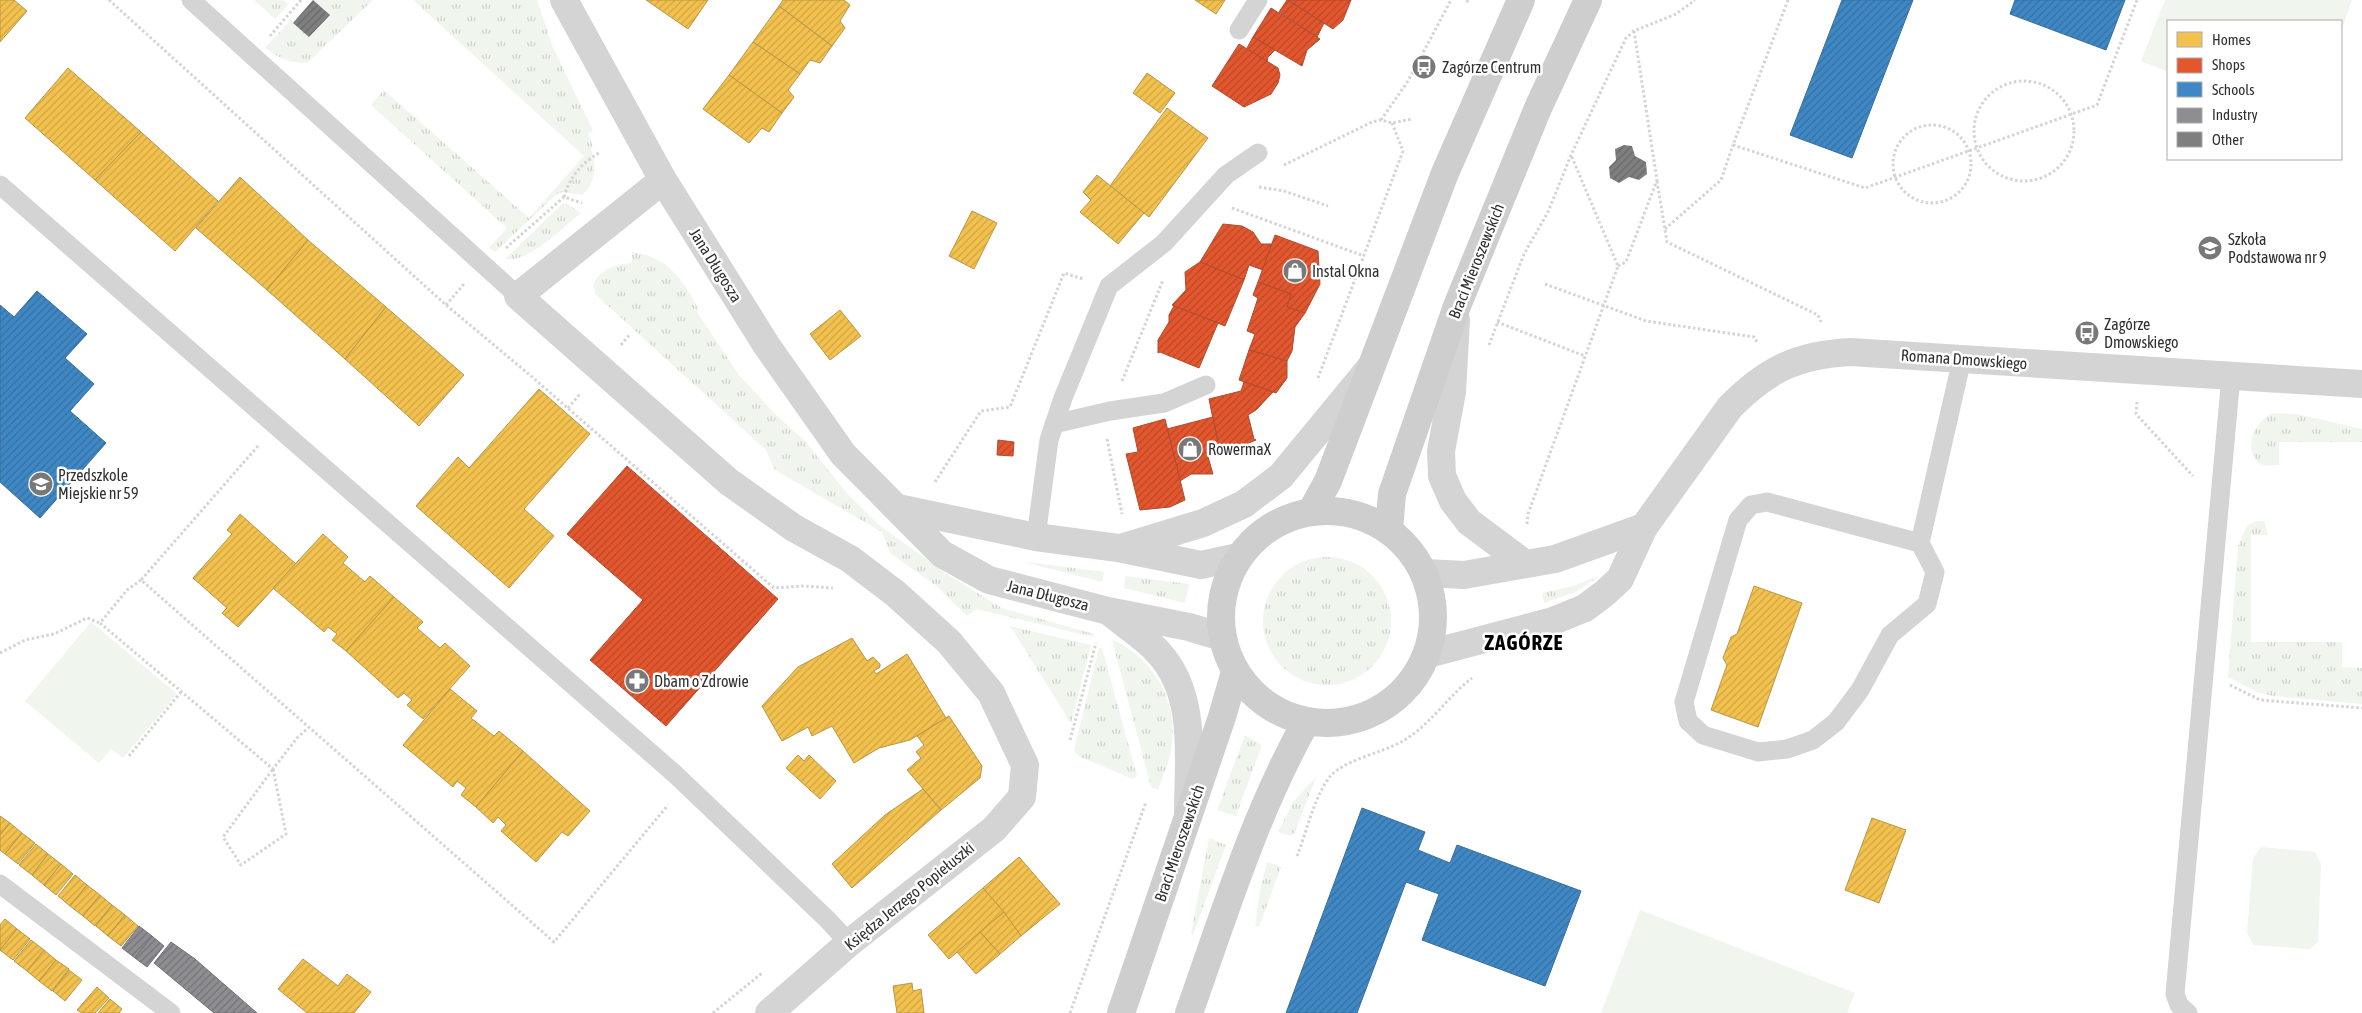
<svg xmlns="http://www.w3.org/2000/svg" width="2362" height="1013" viewBox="0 0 2362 1013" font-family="'Asap Condensed',sans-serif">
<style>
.grass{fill:url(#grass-tufts)}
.park{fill:#f0f5ed}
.homes{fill:url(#homes-hatch);stroke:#b89645}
.shops{fill:url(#shops-hatch);stroke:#ae4b2f}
.schools{fill:url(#schools-hatch);stroke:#3a6e98}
.industry{fill:url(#industry-hatch);stroke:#717175}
.building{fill:url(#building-hatch)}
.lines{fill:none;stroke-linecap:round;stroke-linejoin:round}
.path{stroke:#d4d4d4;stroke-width:3;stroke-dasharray:2.5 2.5;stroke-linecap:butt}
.service{stroke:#d4d4d4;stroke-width:19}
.minor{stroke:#d4d4d4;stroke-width:28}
.tertiary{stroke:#d4d4d4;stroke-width:28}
.secondary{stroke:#cecece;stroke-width:28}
.labels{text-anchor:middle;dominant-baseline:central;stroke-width:5;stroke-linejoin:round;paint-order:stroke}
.poi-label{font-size:16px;fill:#303030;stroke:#fff;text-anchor:start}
.street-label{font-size:16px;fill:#303030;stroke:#fff}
.district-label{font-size:21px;font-weight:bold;letter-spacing:1px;fill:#000;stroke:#fff}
</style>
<defs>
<pattern id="grass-tufts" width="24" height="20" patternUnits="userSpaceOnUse" patternTransform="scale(1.25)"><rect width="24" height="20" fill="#f0f5ed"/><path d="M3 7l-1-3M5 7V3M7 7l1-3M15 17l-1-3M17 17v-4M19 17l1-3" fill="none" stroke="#ced2cc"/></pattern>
<pattern id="homes-hatch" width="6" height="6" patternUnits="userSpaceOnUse" patternTransform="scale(1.25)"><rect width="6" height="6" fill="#f2c14e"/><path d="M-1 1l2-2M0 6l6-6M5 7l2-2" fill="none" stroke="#d0a644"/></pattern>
<pattern id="shops-hatch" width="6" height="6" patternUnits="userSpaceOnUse" patternTransform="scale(1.25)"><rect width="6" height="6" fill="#e4572e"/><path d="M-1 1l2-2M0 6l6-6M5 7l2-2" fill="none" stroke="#b94828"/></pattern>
<pattern id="schools-hatch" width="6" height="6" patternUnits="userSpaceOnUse" patternTransform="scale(1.25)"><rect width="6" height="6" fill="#3f88c5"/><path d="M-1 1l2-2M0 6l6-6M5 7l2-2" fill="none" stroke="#3570a0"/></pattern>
<pattern id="industry-hatch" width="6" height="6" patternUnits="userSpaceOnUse" patternTransform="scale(1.25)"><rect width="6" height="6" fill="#8d8d92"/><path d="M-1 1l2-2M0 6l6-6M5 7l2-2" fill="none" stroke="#747478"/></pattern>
<pattern id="building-hatch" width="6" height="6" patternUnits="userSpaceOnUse" patternTransform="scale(1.25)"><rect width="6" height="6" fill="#7f7f7f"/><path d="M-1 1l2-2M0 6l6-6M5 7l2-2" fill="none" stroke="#686868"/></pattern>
</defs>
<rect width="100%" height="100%" fill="#fff"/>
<g class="grass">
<path d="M254 0H284L289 4 275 19Z"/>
<path d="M313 0H373L307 63C289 63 279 58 265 48L291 20 309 37 329 15Z"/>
<path d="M413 0H537L552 45 593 131 588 133 593 147 591 149C596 165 596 184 582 195L563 192 557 194 495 252 489 248 507 228 371 105 384 90 529 218 584 156Z"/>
<path d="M566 203 581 213C562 228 529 263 505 259L562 204Z"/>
<path d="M632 252C670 258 682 279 699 310L697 312 739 375 775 414 805 441 845 491 879 525 948 575 1002 608 1094 634 1093 637 977 609 967 616 935 585 890 553 882 532 775 470 766 450 596 295 593 285C600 269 616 264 632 263Z"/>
<path d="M2273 413 2297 414 2362 429V442H2279V465C2273 465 2264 467 2259 463 2241 448 2257 419 2273 413Z"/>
<path d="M2256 521H2264L2268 535H2251V642H2342V667L2362 668V704L2273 696 2257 692 2228 677 2238 546 2247 526Z"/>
<circle cx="1327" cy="621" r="64"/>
<path d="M1020 561 1104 572 1102 582Z"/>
<path d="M1601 575 1576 592 1544 603 1542 593 1573 586Z"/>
<path d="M1125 576 1189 584 1185 603 1124 588Z"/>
<path d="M1010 626 1091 645 1071 723Z"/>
<path d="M1113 640C1155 659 1180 705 1171 750 1169 764 1162 777 1158 790L1151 787 1113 644Z"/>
<path d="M1099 648H1102L1137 776 1133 779 1078 756 1074 750Z"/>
<path d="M1245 735 1262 745 1236 816 1217 810Z"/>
<path d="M1316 777 1295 832 1291 836 1278 832 1294 801Z"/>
<path d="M1209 838 1226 845 1193 935 1191 934Z"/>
<path d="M1267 862 1281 867 1259 927 1255 926 1260 890Z"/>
</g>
<g class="park">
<path d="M2165 0H2352L2341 31V21H2168V72L2141 61Z"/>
<path d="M91 622 177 694 123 758 111 749 99 763 25 701Z"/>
<path d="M2261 847 2315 852 2321 864 2318 942 2310 949 2254 945 2247 933 2253 858Z"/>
<path d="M1640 910 1855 993 1847 1013H1601Z"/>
</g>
<g class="homes">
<path d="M0 0H14L27 11 0 42Z"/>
<path d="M646 0H708L688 29Z"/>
<path d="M783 0H844L850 5 840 21 845 28 832 46 779 6Z"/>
<path d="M1195 0H1225L1216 14Z"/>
<path d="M779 6 832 46 820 63 810 60 800 74 753 42Z"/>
<path d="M753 42 800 74 788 90 794 97 782 113 729 75Z"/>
<path d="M68 68 141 132 95 180 25 118Z"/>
<path d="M1147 73 1175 93 1160 113 1133 93Z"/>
<path d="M729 75 782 113 769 132 762 128 749 143 703 109Z"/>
<path d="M1167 108 1208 138 1149 217 1110 186Z"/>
<path d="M141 132 218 201 175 251 95 180Z"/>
<path d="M1097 175 1144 213 1118 244 1080 212 1091 200 1083 192Z"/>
<path d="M240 177 308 240 267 290 196 228Z"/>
<path d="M972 211 997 223 974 269 949 256Z"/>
<path d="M308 240 386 307 345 359 267 290Z"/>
<path d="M386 307 464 375 419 426 345 359Z"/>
<path d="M840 310 861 336 830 360 810 334Z"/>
<path d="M539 389 590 434 524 509 554 536 509 588 416 506 458 457 469 468Z"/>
<path d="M240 514 296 564 238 627 222 613 227 608 193 578 232 534 227 530Z"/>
<path d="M323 534 348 557 343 563 365 582 370 576 394 597 346 651 332 640 337 634 328 627 324 632 273 588Z"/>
<path d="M1754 586 1802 603 1758 727 1711 710 1727 665 1723 658 1731 637 1737 634Z"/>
<path d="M394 597 423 622 417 628 440 648 445 643 470 666 423 719 407 705 412 700 404 693 398 698 346 651Z"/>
<path d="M852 638 867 661 873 657 880 664V667L874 671 876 674 907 654 946 718 910 740 879 748 854 763 832 726 812 736 808 727 782 741 762 706 798 667Z"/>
<path d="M450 689 477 711 471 718 494 736 499 731 523 751 476 807 461 795 466 788 457 781 453 787 403 745Z"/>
<path d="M949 716 982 766 980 778 941 810 907 770 921 758 916 752 924 745 917 736Z"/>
<path d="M523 751 590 811 568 836 562 832 536 862 501 831 506 825 498 817 493 823 476 807Z"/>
<path d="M798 755 804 761 809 755 836 781 820 799 786 768Z"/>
<path d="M923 789 941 810 852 888 832 864 885 815Z"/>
<path d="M0 816 10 823 0 835Z"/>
<path d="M1872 818 1906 830 1879 903 1845 890Z"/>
<path d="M10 823 22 833 5 854 0 850V835Z"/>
<path d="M22 833 35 843 18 864 5 854Z"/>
<path d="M36 844 48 854 32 875 19 865Z"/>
<path d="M48 854 61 864 44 885 32 875Z"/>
<path d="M1019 857 1060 904 1021 936 983 888Z"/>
<path d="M61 864 73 874 56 895 44 885Z"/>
<path d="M75 875 87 885 70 906 58 896Z"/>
<path d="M87 885 100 895 83 916 70 906Z"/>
<path d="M983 888 1004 912 949 959 928 935Z"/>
<path d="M100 895 112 905 95 926 83 916Z"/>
<path d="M112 905 125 915 108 936 96 926Z"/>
<path d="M1004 912 1021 936 1000 954 980 932Z"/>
<path d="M125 915 138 926 121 946 108 936Z"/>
<path d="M5 919 17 929 0 950V925Z"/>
<path d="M17 929 30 939 13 960 0 950Z"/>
<path d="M980 932 1000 954 976 974 957 952Z"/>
<path d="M31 940 44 950 27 971 14 961Z"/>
<path d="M44 950 56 960 39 981 27 971Z"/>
<path d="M303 959 338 986 347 974 371 992 354 1013H307L278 989Z"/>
<path d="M56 960 69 969 52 991 39 981Z"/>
<path d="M69 970 82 980 65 1001 53 991Z"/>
<path d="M912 983 913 991 921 989 924 1013H897L893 986Z"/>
<path d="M97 987 109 998 95 1013H82L77 1010Z"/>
<path d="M110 999 122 1009 119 1013H98Z"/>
</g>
<g class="shops">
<path d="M1287 0 1324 23 1317 37 1279 12Z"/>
<path d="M1288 0H1351L1343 20 1333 29Z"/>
<path d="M1271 8 1320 39 1307 50 1302 66 1253 37Z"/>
<path d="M1253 37 1275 50 1268 57 1267 62 1247 48Z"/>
<path d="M1239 44 1278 68 1280 75 1278 83 1271 94 1244 107 1212 86Z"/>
<path d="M1223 224 1242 226 1253 232 1261 244H1272L1263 270 1249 265 1244 280 1200 262Z"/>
<path d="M1275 235 1318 251 1320 284 1305 313 1287 307 1291 294 1258 282Z"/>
<path d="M1200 262 1244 280 1225 326 1172 305 1186 290 1185 272Z"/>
<path d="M1258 282 1291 294 1287 307 1305 313 1295 327 1292 351 1287 361 1249 350 1255 334 1247 331 1258 298 1253 295Z"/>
<path d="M1174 306 1218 323 1199 368 1160 352 1158 353V340L1169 322V315Z"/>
<path d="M1249 350 1287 361V378L1276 393 1239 380Z"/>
<path d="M1244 382 1273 392 1256 410 1248 415 1254 439 1256 440 1232 450 1219 449 1209 399 1241 391Z"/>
<path d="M1213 417 1219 447H1210L1206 450 1213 474H1191L1180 481 1167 429Z"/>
<path d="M1165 419 1185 500 1170 507 1140 510 1126 454 1138 452 1133 428Z"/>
<path d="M998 440 1014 442 1013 456 997 455Z"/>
<path d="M627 466 778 599 666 726 590 660 643 600 567 534Z"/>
</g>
<g class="schools">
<path d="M1842 0H1913L1852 158 1790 135Z"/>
<path d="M2015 0H2125L2106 50 2010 14Z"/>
<path d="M37 291 87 334 65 358 94 384 70 411 106 443 40 518 0 482V305L14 317Z"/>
<path d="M1362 808 1425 832 1418 850 1450 863 1457 845 1581 891 1545 986 1422 940 1439 894 1406 882 1357 1013H1286Z"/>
</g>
<g class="industry">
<path d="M139 926 152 936 135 958 122 948Z"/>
<path d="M152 936 164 946 147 967 135 958Z"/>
<path d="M171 942 195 959 257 1013H214L154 963Z"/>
</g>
<g class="building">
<path d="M313 0 330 15 309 37 293 23Z"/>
<path d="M1624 145 1632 146 1635 156 1646 162 1647 174 1639 180 1629 177 1619 183 1610 178 1609 167 1616 160 1615 149Z"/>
</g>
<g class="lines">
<g class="path">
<path d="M109 0 446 305 531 376 774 588 803 586 833 588"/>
<path d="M1467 0 1468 3"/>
<path d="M1788 0 1733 145 1865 188 2097 105 2137 0"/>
<path d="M270 36 301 0"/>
<circle cx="2024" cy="131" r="50"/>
<path d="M1381 120 1408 81 1451 0"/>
<circle cx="1932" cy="164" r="39"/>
<path d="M1284 165 1372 122 1381 120 1392 123 1412 119"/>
<path d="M1657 181 1667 242 1818 315 1821 322"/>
<path d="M1259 187 1284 191 1328 206"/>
<path d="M564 197C569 178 583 161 601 152"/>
<path d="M1232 208 1364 256"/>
<path d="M1665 229 1721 180 1733 145"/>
<path d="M506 248 564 197 582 203"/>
<path d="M1618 266 1626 262 1657 180 1634 31"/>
<path d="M1545 284 1646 321 1754 337 1758 344"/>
<path d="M446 305 464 284"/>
<path d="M1497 322 1585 356"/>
<path d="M621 345 630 334"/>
<path d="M1489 345 1524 254 1548 212 1571 155 1626 38 1634 31 1676 14 1695 0"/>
<path d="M1318 378 1403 151 1392 123"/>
<path d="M1122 381 1163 280"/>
<path d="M2137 402 2136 414 2193 476"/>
<path d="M568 408 580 394"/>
<path d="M1107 439 1122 514"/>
<path d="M258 446 141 580 554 942 668 805"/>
<path d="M935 482 981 411 1010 407 1064 273 1083 279"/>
<path d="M1527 524 1528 514 1618 266 1571 155"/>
<path d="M141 580 127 590 100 623 273 769 297 738 308 728"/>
<path d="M0 653 25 640 54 634 87 618 100 623"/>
<path d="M2230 685 2260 700 2362 708"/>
<path d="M1070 740 1096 643"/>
<path d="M129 756 181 692"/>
<path d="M273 769 286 834 241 865 223 837Z"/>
<path d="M1297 856C1307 831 1313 800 1329 778 1342 760 1382 753 1401 742 1430 726 1446 698 1472 678"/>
<path d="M713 1013 762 973"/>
<path d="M1070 1013 1146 802"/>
</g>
<g class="service">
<path d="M191 0 518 296"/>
<path d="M1239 30 1258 0"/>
<path d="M0 185 676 775 827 919 849 943"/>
<path d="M1054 424 1110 411 1164 403 1206 385"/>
<path d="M1036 537 1049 440 1063 398 1109 286 1164 243 1226 175 1258 153"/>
<path d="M1920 543 1767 502 1751 505 1738 520 1684 702 1688 721 1703 735 1758 752 1787 749 1813 740 1836 722 1860 690 1890 635 1927 604 1935 572 1920 543 1962 359"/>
<path d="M0 884 171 1013"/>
<path d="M2188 1013 2179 1005 2175 994 2231 376"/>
</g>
<g class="minor">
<path d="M663 180 518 296 729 482 794 528 850 559 896 594 949 642 991 693 1025 765 1022 797 994 829 849 943 769 1013"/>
<path d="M1456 320 1452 392 1441 451 1442 476 1453 501 1469 522 1524 563"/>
<path d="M1425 573 1464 575 1555 559 1644 527"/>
<path d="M1428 654 1553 621 1585 608 1605 593 1620 579 1644 527 1730 407C1767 369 1798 355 1850 352L2362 384"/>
</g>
<g class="tertiary">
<path d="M564 0 663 180 767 346 843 454 942 554 989 580 1108 611 1189 627 1222 637"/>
<path d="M898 508 1036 537 1118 548 1201 565 1238 557"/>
<path d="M1121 548 1203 523 1244 504 1281 476 1370 368"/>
<path d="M1111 613C1126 626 1145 637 1158 652 1198 695 1188 759 1188 813"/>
</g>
<g class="secondary">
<circle cx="1327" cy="617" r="106"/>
<path d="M1311 512 1328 481 1445 173 1521 0"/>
<path d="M1389 530 1392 494 1457 306 1538 108 1588 0"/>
<path d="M1121 1013 1222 717 1235 672"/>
<path d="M1189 1013C1224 915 1255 813 1306 722"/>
</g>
</g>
<defs>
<symbol id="bus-disc" viewBox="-11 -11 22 22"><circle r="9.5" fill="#787878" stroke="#fff"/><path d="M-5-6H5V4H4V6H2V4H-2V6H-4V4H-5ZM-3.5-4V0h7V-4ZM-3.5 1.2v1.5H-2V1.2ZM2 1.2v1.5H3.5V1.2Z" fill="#fff"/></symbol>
<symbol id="school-disc" viewBox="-11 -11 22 22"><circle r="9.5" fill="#787878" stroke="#fff"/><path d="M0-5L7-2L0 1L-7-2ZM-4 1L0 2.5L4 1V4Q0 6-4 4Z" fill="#fff"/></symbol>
<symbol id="shop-disc" viewBox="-11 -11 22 22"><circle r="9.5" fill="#787878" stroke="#fff"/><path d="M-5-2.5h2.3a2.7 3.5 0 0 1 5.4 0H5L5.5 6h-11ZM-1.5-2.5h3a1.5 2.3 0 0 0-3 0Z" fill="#fff"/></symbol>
<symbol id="pharmacy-disc" viewBox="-11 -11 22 22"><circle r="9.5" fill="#787878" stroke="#fff"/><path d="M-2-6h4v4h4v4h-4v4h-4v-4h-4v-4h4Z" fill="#fff"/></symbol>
</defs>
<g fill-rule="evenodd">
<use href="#bus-disc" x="1410" y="53" width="28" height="28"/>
<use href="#school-disc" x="2196" y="234" width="28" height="28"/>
<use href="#shop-disc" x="1281" y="257" width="28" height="28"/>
<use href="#bus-disc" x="2073" y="319" width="28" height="28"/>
<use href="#shop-disc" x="1176" y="435" width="28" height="28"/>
<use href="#school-disc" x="27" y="470" width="28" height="28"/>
<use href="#pharmacy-disc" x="623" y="667" width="28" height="28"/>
</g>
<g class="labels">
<g class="poi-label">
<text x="1442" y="67">Zagórze Centrum</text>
<text x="2228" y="239">Szkoła<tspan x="2228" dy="18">Podstawowa nr 9</tspan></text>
<text x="1312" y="271">Instal Okna</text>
<text x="2104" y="324">Zagórze<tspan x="2104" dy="18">Dmowskiego</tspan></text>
<text x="1208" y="449">RowermaX</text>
<text x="58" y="475">Przedszkole<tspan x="58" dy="18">Miejskie nr 59</tspan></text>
<text x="654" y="681">Dbam o Zdrowie</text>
</g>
<g class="street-label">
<text transform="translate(1476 261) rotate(-68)">Braci Mieroszewskich</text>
<text transform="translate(716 265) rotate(58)">Jana Długosza</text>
<text transform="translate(1964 359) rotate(4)">Romana Dmowskiego</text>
<text transform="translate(1048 595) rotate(14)">Jana Długosza</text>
<text transform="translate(1179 843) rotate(-71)">Braci Mieroszewskich</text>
<text transform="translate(909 896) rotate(-39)">Księdza Jerzego Popiełuszki</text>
</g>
<g class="district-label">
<text x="1524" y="642">ZAGÓRZE</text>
</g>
</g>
<rect x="2167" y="20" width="175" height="140" fill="#ffffff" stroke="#acacac"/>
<rect x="2177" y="32" width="25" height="15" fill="#f2c14e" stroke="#acacac"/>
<text x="2212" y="45" font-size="15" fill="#303030">Homes</text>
<rect x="2177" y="58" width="25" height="15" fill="#e4572e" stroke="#acacac"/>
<text x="2212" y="70" font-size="15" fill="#303030">Shops</text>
<rect x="2177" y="82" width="25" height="15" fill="#3f88c5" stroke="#acacac"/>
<text x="2212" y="95" font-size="15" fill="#303030">Schools</text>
<rect x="2177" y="108" width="25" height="15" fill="#8d8d92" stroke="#acacac"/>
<text x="2212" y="120" font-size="15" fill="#303030">Industry</text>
<rect x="2177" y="132" width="25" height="15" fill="#7f7f7f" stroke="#acacac"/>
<text x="2212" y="145" font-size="15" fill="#303030">Other</text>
</svg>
